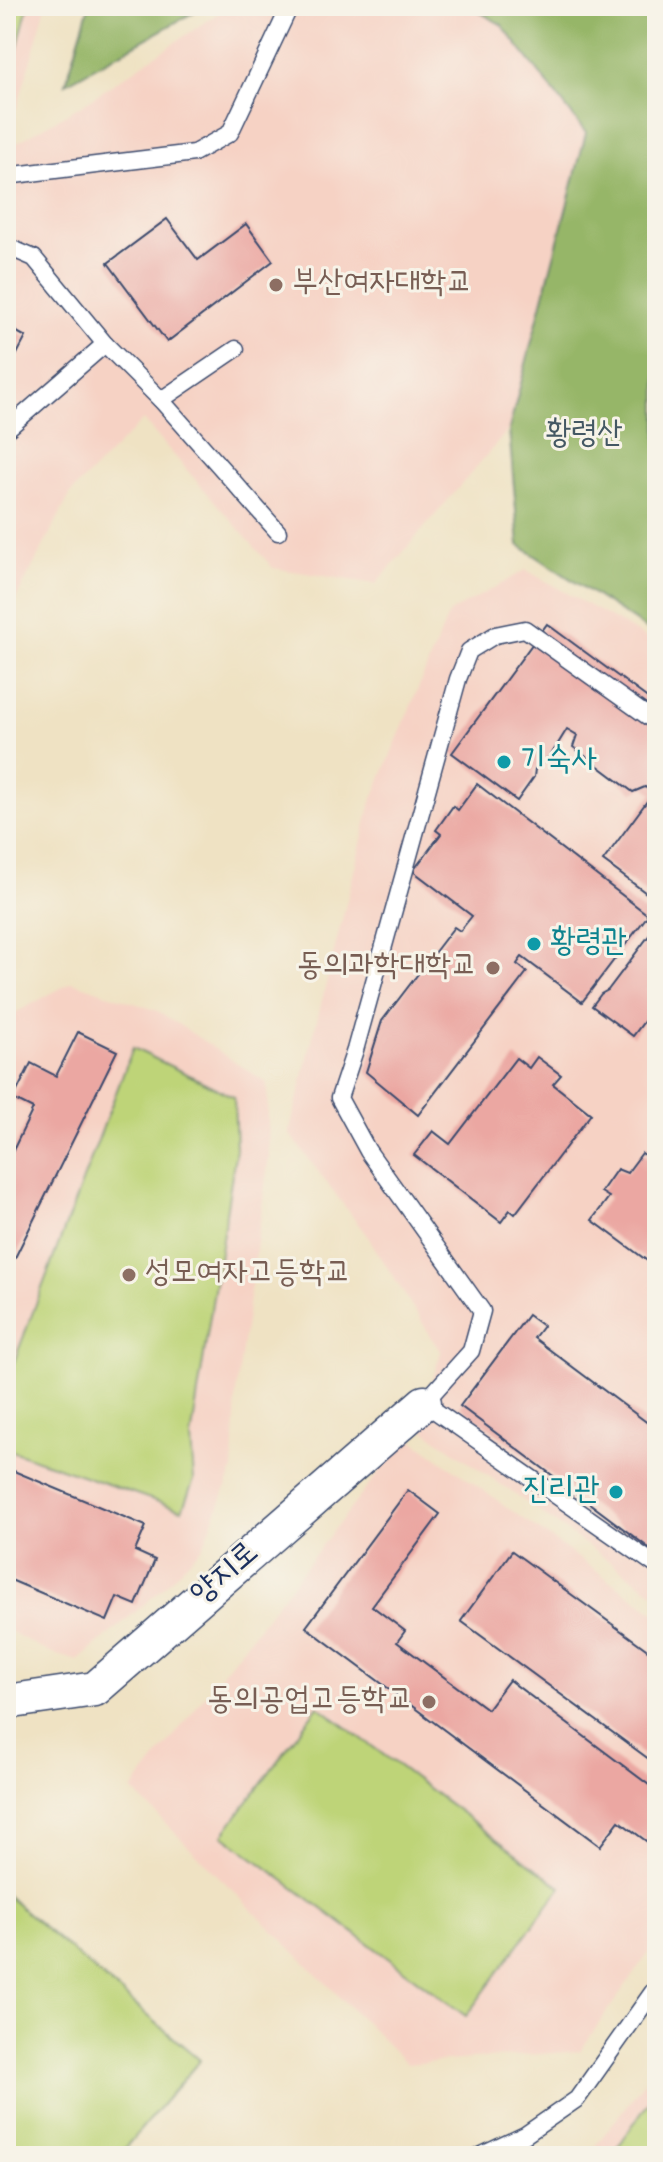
<svg xmlns="http://www.w3.org/2000/svg" width="663" height="2162" viewBox="0 0 663 2162" font-family="Dekko,'Poor Story',sans-serif">
<style>
.built{fill:#f6d2c4}
.green{fill:#bed478;stroke:#6c826b;stroke-width:2}
.forest{fill:#96b668;stroke:#587263;stroke-width:2}
.building{fill:#eba7a2}
.lines{fill:none;stroke-linecap:round;stroke-linejoin:round}
.service-casing{stroke:#3b4a6d;stroke-width:19}
.minor-casing{stroke:#3b4a6d;stroke-width:37}
.service{stroke:#fff;stroke-width:16}
.minor{stroke:#fff;stroke-width:34}
.education-dot{fill:#8d6e63;stroke:#f7f3e8;stroke-width:3}
.culture-dot{fill:#0f9aa8;stroke:#f7f3e8;stroke-width:3}
.labels{text-anchor:middle;dominant-baseline:central;stroke-width:6;stroke-linejoin:round;paint-order:stroke}
.education-label{font-size:32px;fill:#785e54;stroke:#f7f3e8;text-anchor:start}
.park-label{font-size:32px;fill:#445864;stroke:#f7f3e8}
.culture-label{font-size:32px;fill:#0d838f;stroke:#f7f3e8;text-anchor:start}
.street-label{font-size:32px;fill:#1b2f5e;stroke:#f7f3e8}
</style>
<rect width="100%" height="100%" fill="#f7f3e8"/>
<filter id="ink" filterUnits="userSpaceOnUse"><feTurbulence type="fractalNoise" baseFrequency=".0125" numOctaves="2"/><feDisplacementMap in="SourceGraphic" scale="16" xChannelSelector="R" yChannelSelector="G"/><feConvolveMatrix kernelMatrix="1 2 1 2 8 2 1 2 1" color-interpolation-filters="sRGB"/></filter>
<filter id="wash" filterUnits="userSpaceOnUse"><feTurbulence type="fractalNoise" baseFrequency=".006" numOctaves="4" result="noise"/><feDisplacementMap in="SourceGraphic" scale="32" xChannelSelector="R" yChannelSelector="G"/><feGaussianBlur stdDeviation="1.8" result="paint"/><feColorMatrix in="noise" values="0 0 0 0 0 0 0 0 0 0 0 0 0 0 0 0 0 1.4 0 .05"/><feComposite in="paint" operator="in"/></filter>
<g filter="url(#wash)">
<rect width="100%" height="100%" fill="#efe2c3"/>
<g class="built">
<path d="M6 6H46L18 105 6 123Z"/>
<path d="M229 6H469L502 25 586 133 509 429 376 584 273 568 143 420 71 493 6 618V149L82 105Z"/>
<path d="M526 570 657 644V1595L418 1426 441 1352 368 1237 289 1133 371 803 449 613Z"/>
<path d="M72 982 158 1011 267 1083 269 1157 236 1392 233 1470 203 1546 162 1589 78 1661 50 1653 6 1629V1018Z"/>
<path d="M407 1436 657 1614V1940L580 2051 407 2064 132 1790Z"/>
<path d="M657 2065V2156H588Z"/>
</g>
<g class="green">
<path d="M6 6H28L6 92Z"/>
<path d="M133 1048 234 1097 236 1149 191 1438 194 1480 182 1510 6 1449V1383Z"/>
<path d="M318 1706 561 1887 466 2016 223 1835Z"/>
<path d="M6 1895 200 2060 118 2156H6Z"/>
<path d="M657 2089V2156H612Z"/>
</g>
<g class="forest">
<path d="M89 6H205L66 83Z"/>
<path d="M469 6H657V636L519 545 509 429 586 133 502 25Z"/>
</g>
<g id="blocks">
<g class="building">
<path d="M167 219 198 260 246 224 273 261 167 342 108 263Z"/>
<path d="M6 326 26 337 6 375Z"/>
<path d="M547 624 657 705V901L603 861 653 793 645 787 633 792 573 747 577 735 567 729 551 755 535 769 534 777 517 801 452 753Z"/>
<path d="M477 784 648 915 582 1002 522 957 517 964 527 972 418 1115 366 1072 382 1021 454 927 460 931 472 916 413 871 441 834 436 830 453 806 458 810Z"/>
<path d="M657 925V1004L633 1036 592 1006 601 994 608 990Z"/>
<path d="M78 1032 117 1051 6 1276V1165L33 1109 13 1099 31 1063 56 1076Z"/>
<path d="M537 1057 561 1075 553 1084 591 1114 515 1214 510 1210 501 1222 414 1155 433 1131 450 1144 516 1058 529 1068Z"/>
<path d="M642 1153 657 1163V1268L592 1220 609 1197 601 1192 617 1169 627 1173Z"/>
<path d="M528 1315 543 1326 534 1338 657 1430V1554L460 1406Z"/>
<path d="M9 1469 146 1526 135 1551 155 1560 136 1605 117 1597 107 1621 6 1578V1476Z"/>
<path d="M408 1490 440 1514 372 1606 405 1631 397 1642 487 1709 509 1680 657 1791V1849L619 1821 600 1846 306 1627Z"/>
<path d="M512 1551 657 1657V1765L461 1621Z"/>
</g>
</g>
</g>
<g filter="url(#ink)">
<use href="#blocks" fill-opacity="0" stroke="#3b4a6d" stroke-width="2"/>
<g class="lines">
<defs>
<g id="service">
<path d="M6 176 194 153 230 133 290 6"/>
<path d="M6 246 34 258 105 344 161 400 278 532"/>
<path d="M161 400 236 349"/>
<path d="M6 430 105 344"/>
<path d="M657 723 525 629 495 635 469 651 458 679 355 1050 339 1098 368 1151 482 1311 471 1351 424 1403 657 1566"/>
<path d="M480 2156 525 2135 577 2099 657 1986"/>
</g>
<path id="minor" d="M6 1702 95 1689 424 1403"/>
</defs>
<use href="#service" class="service-casing"/>
<use href="#minor" class="minor-casing"/>
<use href="#service" class="service"/>
<use href="#minor" class="minor"/>
</g>
</g>
<g class="education-dot">
<circle cx="276" cy="285" r="8"/>
<circle cx="493" cy="968" r="8"/>
<circle cx="129" cy="1275" r="8"/>
<circle cx="429" cy="1702" r="8"/>
</g>
<g class="culture-dot">
<circle cx="504" cy="762" r="8"/>
<circle cx="534" cy="944" r="8"/>
<circle cx="616" cy="1492" r="8"/>
</g>
<g class="labels">
<g class="education-label">
<text x="292" y="285">부산여자대학교</text>
<text x="477" y="968" text-anchor="end">동의과학대학교</text>
<text x="145" y="1275">성모여자고등학교</text>
<text x="413" y="1702" text-anchor="end">동의공업고등학교</text>
</g>
<g class="park-label">
<text x="584" y="436">황령산</text>
</g>
<g class="culture-label">
<text x="520" y="762">기숙사</text>
<text x="550" y="944">황령관</text>
<text x="600" y="1492" text-anchor="end">진리관</text>
</g>
<g class="street-label">
<text transform="translate(226 1575) rotate(-41)">양지로</text>
</g>
</g>
<rect width="663" height="2162" fill="none" stroke="#f7f3e8" stroke-width="32"/>
</svg>
